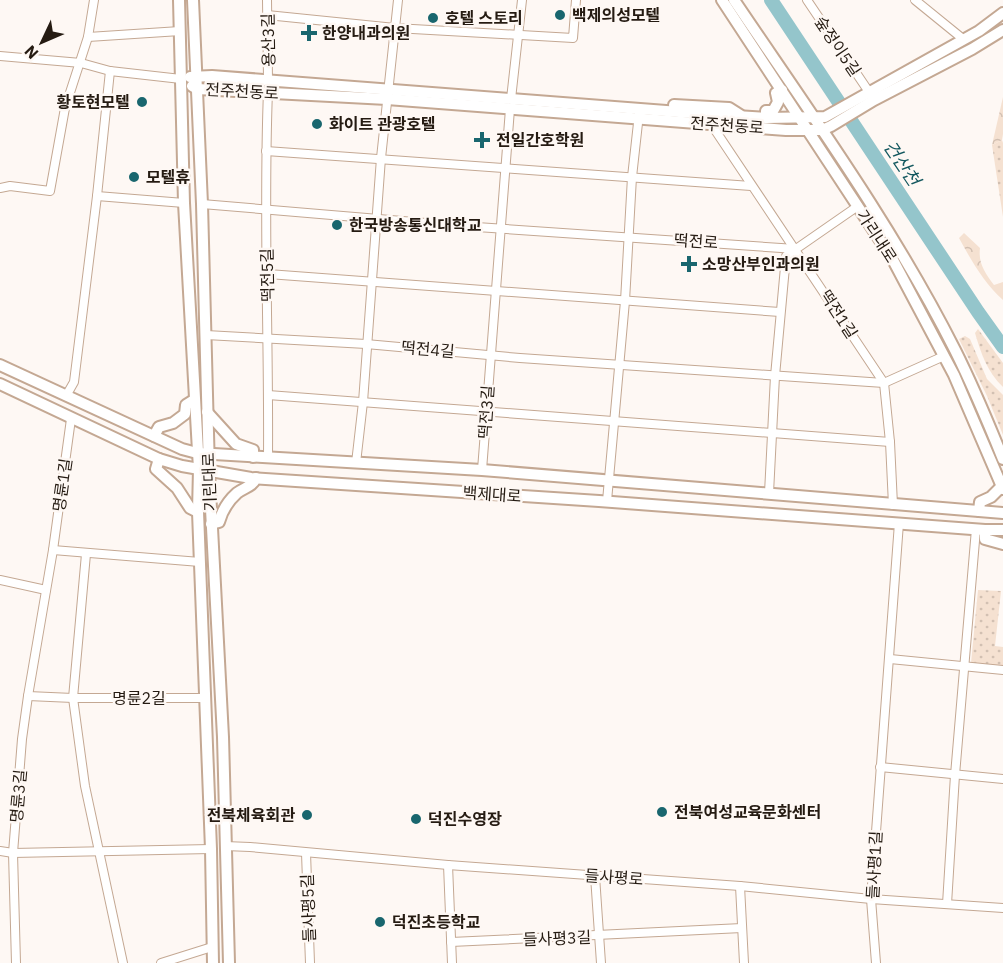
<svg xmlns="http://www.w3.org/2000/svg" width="1003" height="963" viewBox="0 0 1003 963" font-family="'IBM Plex Sans','Noto Sans KR',sans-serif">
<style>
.grass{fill:url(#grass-dots)}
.forest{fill:url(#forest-crowns)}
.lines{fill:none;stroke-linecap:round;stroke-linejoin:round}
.river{stroke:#94c5cb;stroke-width:14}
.street-casing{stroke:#c4a893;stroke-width:10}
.secondary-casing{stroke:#c4a893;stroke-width:14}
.street{stroke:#fff;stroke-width:8}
.secondary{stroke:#fff;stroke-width:10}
.poi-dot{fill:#19666e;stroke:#fef8f4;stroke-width:2}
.labels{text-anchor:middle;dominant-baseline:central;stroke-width:5;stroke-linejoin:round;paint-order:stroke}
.poi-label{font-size:16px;font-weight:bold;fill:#251b12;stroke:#fef8f4;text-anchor:start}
.street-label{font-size:16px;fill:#251b12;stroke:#fef8f4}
.water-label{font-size:18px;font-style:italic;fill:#14585f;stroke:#fef8f4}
</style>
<defs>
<pattern id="grass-dots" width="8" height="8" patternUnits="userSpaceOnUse" patternTransform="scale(1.5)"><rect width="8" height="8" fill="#f5e1d1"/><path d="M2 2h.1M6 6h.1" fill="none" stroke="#d2c0b2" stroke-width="1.8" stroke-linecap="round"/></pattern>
<pattern id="forest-crowns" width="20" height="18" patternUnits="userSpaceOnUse" patternTransform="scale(1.5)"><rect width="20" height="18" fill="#f5e1d1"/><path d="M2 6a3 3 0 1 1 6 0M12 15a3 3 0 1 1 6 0" fill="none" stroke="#d2c0b2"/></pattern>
</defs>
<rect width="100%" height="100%" fill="#fef8f4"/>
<g class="grass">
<path d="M1002 140 1003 143V217L992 145Z"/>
<path d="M978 329 1003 363V387C987 372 981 353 975 333Z"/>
<path d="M965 336 970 339 987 379 1003 395V435L987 396 959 339Z"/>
<path d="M978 590 1001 591 995 646 1003 647V667L971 663Z"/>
</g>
<g class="forest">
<path d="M1003 97V134L1002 140 992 145Z"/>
<path d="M964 233 980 248C978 263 985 273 994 285L1003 282V300C984 283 971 260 959 238Z"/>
</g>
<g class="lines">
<path class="river" d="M771 0 978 312 1003 347"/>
<defs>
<g id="street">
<path d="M267 0 268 80"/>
<path d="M807 0 869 92"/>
<path d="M915 0 963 39"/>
<path d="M267 15 395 28 573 38 576 0"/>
<path d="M88 37 180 31"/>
<path d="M0 56 81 63 110 71 181 79"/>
<path d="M511 99 522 0"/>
<path d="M711 124 884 383 890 442 893 505"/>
<path d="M266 151 751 186"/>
<path d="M0 188 10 186 50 191 65 108 88 37 94 0"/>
<path d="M97 196 184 203"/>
<path d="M202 204 462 226 796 249 858 206"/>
<path d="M268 274 780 312"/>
<path d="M206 335 366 344 520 358 884 383 944 356"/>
<path d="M268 395 890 442"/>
<path d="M66 396 74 382 97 196 110 71"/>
<path d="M268 458C269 336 263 214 268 92"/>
<path d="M356 463 363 402 381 158 398 0"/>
<path d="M482 470 510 109"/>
<path d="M769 493 775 376 786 256 796 249"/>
<path d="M607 501 625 301 632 177 639 114"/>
<path d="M53 550 200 562"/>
<path d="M86 554 73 698 85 786 123 963"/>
<path d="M0 580 46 590"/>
<path d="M890 659 1003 670"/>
<path d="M28 696 73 698H205"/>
<path d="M880 767 1003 779"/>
<path d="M225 846 250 847 448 865 740 886 871 899 1003 908"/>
<path d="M0 851 13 853 211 849"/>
<path d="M306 853 310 963"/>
<path d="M448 865 452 963"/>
<path d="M595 876 601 963"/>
<path d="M740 886 744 963"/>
<path d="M947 904 955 775 976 529"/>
<path d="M451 942 742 928"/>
<path d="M16 963 13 853 22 739 28 696 53 550 71 419"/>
<path d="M161 963 212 947"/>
<path d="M876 963 871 899 899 523"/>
</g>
<g id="secondary">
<path d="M179 0 184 203 199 469 198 512 211 849 213 963"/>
<path d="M193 0 202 204 209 471 223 737 229 963"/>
<path d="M722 0 893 260 954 375 1003 489"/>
<path d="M734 0C811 114 893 227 955 350 973 386 988 422 1003 459"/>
<path d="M190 77 212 76 705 114 766 118 825 117 979 31 1003 13"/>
<path d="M192 86 197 89 387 99 786 130H822L831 126 874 100 972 49 1003 30"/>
<path d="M674 105 729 108 740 115"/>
<path d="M766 117V111H773L778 102 776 93 782 90"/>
<path d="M0 365 182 449 197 453 482 470 1003 513"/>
<path d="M0 384 159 459 182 466 251 478 599 501 985 530H1003"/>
<path d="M207 412 236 444 253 450V457"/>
<path d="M154 436 159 427 173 423 185 414 186 405 194 400"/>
<path d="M159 459 156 469 177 488 190 508 198 512"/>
<path d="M979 511 980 502 991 497 1002 486"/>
<path d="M211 524 219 522C222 511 228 501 237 493 245 487 252 487 256 478"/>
<path d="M985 530V539L1003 544"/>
</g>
</defs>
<use href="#street" class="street-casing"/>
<use href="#secondary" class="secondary-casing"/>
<use href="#street" class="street"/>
<use href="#secondary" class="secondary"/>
</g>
<g class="poi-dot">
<circle cx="560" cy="15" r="6"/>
<circle cx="433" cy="18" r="6"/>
<path d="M306 24h6v6h6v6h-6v6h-6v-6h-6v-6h6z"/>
<circle cx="142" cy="102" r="6"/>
<circle cx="317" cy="124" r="6"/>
<path d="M479 131h6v6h6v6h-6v6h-6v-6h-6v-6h6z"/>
<circle cx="134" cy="177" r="6"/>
<circle cx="337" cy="225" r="6"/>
<path d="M686 255h6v6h6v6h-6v6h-6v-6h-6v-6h6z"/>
<circle cx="662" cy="812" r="6"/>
<circle cx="307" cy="815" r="6"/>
<circle cx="416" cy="819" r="6"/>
<circle cx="380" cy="922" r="6"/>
</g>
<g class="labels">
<g class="poi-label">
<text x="572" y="15">백제의성모텔</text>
<text x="445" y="18">호텔 스토리</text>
<text x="322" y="33">한양내과의원</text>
<text x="130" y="102" text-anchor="end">황토현모텔</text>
<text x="329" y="124">화이트 관광호텔</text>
<text x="496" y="140">전일간호학원</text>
<text x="146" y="177">모텔휴</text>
<text x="349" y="225">한국방송통신대학교</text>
<text x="702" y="264">소망산부인과의원</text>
<text x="674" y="812">전북여성교육문화센터</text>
<text x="295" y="815" text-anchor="end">전북체육회관</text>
<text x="428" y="819">덕진수영장</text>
<text x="392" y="922">덕진초등학교</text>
</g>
<g class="street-label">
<text transform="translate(268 40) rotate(-91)">용산3길</text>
<text transform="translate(838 46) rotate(56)">숲정이5길</text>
<text transform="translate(242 91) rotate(3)">전주천동로</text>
<text transform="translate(727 125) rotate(4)">전주천동로</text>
<text transform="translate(877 236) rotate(57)">가리내로</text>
<text transform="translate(696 241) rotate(4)">떡전로</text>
<text transform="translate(267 275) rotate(-91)">떡전5길</text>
<text transform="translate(839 314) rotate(57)">떡전1길</text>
<text transform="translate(428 349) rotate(5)">떡전4길</text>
<text transform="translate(486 412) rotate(-86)">떡전3길</text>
<text transform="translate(209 482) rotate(-92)">기린대로</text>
<text transform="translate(62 485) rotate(-82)">명륜1길</text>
<text transform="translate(492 494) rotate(4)">백제대로</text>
<text x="139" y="698">명륜2길</text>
<text transform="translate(18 796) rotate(-85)">명륜3길</text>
<text transform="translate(874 865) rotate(-87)">들사평1길</text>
<text transform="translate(614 877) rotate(4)">들사평로</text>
<text transform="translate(308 908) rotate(-92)">들사평5길</text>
<text transform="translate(557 938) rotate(-2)">들사평3길</text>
</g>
<g class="water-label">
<text transform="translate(902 163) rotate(56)">건산천</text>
</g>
</g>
<g transform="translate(42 42) rotate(226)" stroke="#fef8f4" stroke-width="4.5" paint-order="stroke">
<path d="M0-4.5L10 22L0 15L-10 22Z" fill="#251b12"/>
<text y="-9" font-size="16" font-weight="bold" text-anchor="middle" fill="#251b12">N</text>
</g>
</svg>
